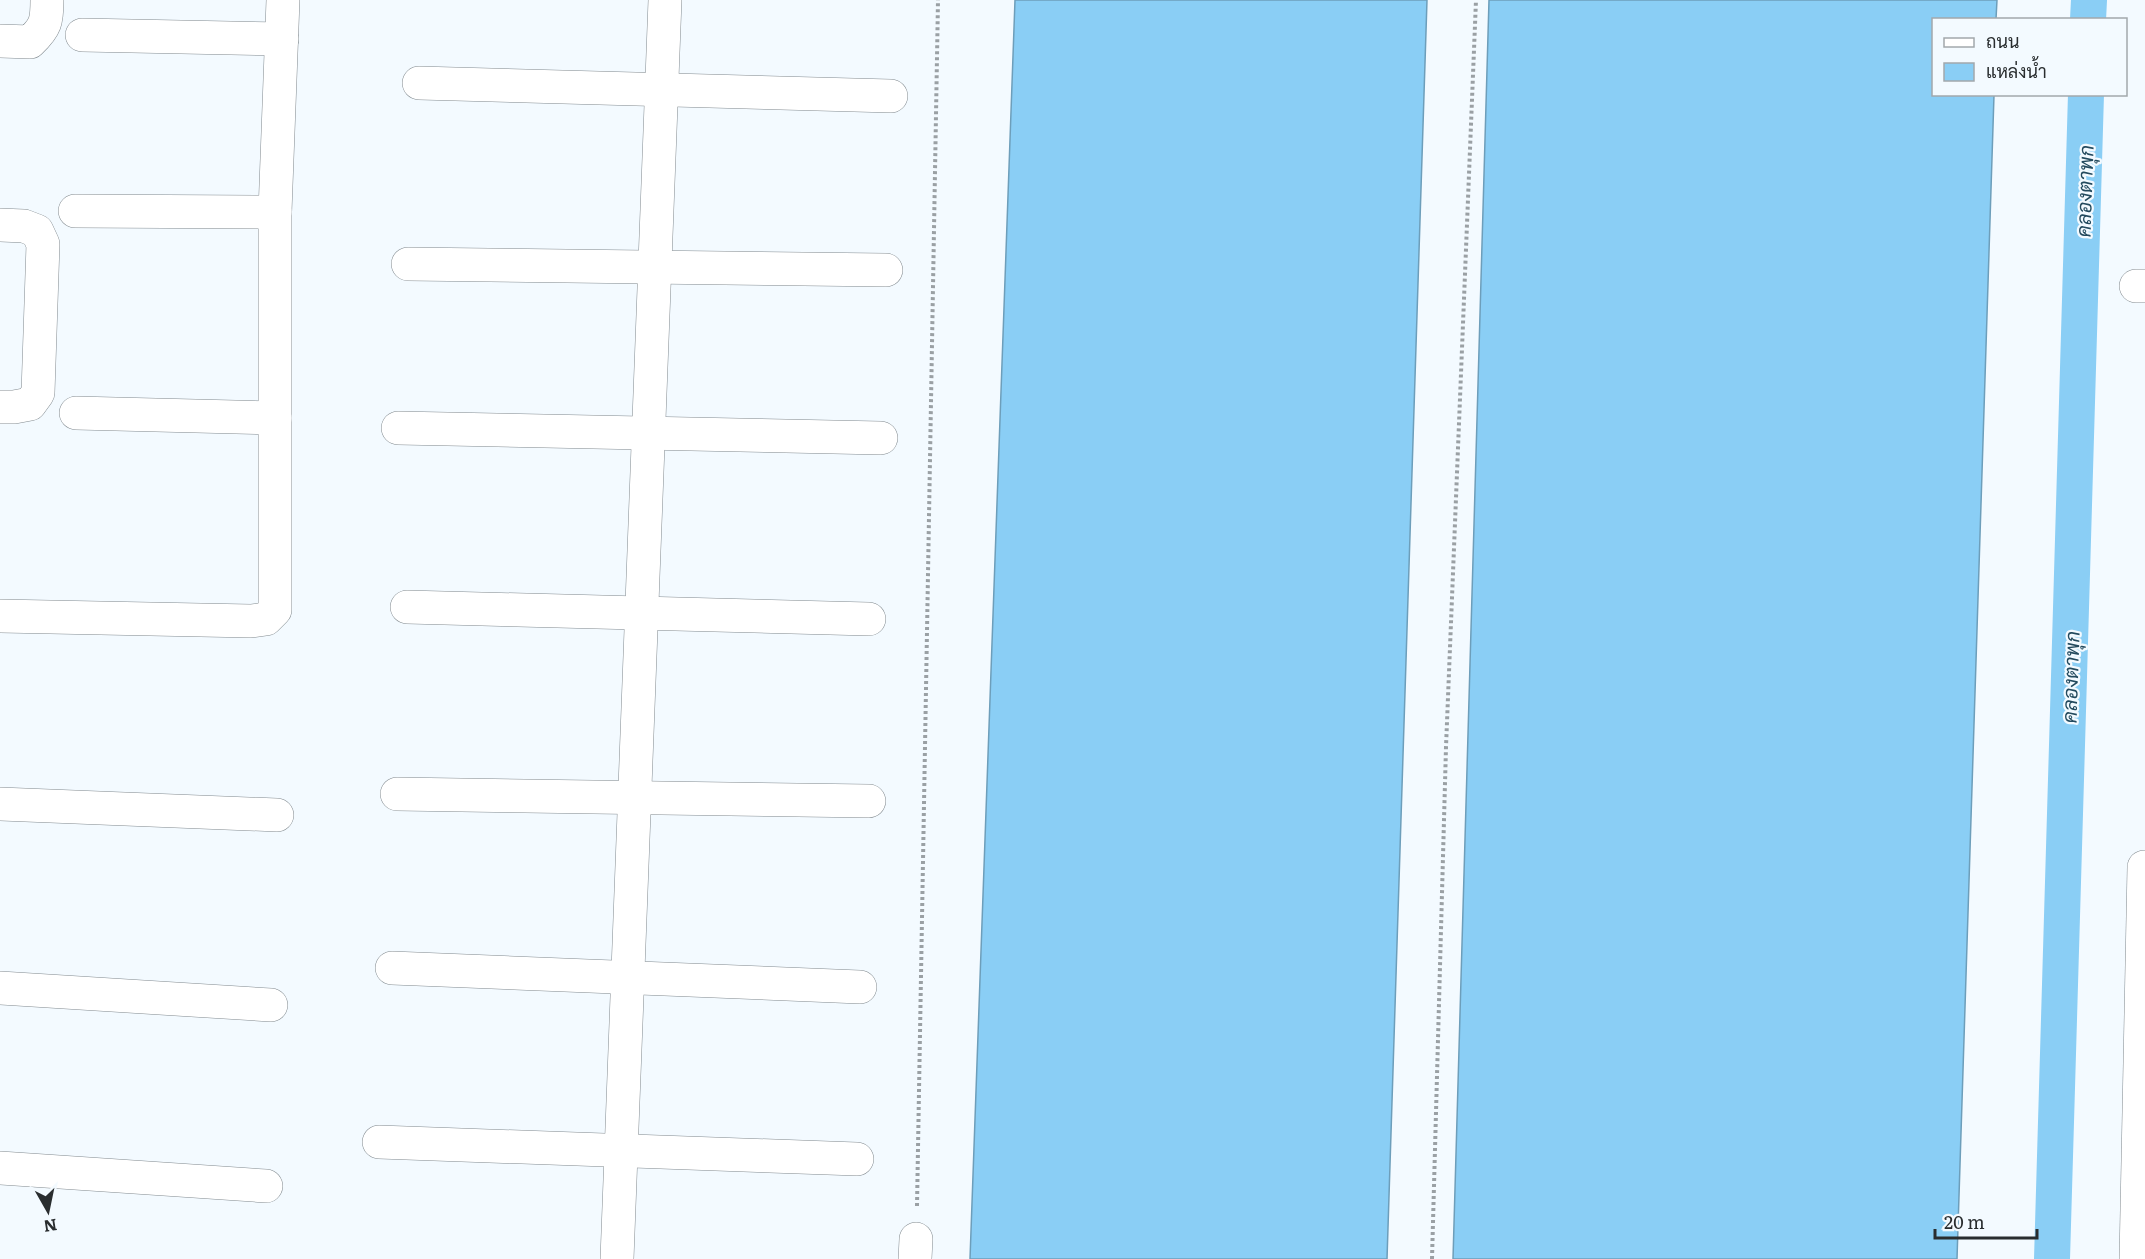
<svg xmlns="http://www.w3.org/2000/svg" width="2145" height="1259" viewBox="0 0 2145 1259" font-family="Literata,Sarabun,serif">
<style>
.water{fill:#8acef5;stroke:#6d9eba;stroke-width:1.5}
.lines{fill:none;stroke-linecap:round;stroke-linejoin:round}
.canal{stroke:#8acef5;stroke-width:36}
.street-casing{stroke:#838b90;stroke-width:34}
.path{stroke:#9aa0a4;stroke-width:4;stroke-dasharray:3 3;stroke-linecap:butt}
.street{stroke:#fff;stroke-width:33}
.labels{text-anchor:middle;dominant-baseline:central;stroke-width:4.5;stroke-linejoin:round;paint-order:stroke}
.water-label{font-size:20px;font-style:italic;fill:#234a5e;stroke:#f3faff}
</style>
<rect width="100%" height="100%" fill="#f3faff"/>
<g class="water">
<path d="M1015 0H1427L1387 1259H970Z"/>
<path d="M1489 0H1997L1996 19 1934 20V94L1994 95 1957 1259H1453Z"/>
</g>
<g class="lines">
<g class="canal">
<path d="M2088 20 2089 0"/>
<path d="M2052 1259 2086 94"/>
</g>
<defs>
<g id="street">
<path d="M82 35 282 39"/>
<path d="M0 41 30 42C46 27 47 21 47 0"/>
<path d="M419 83 891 96"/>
<path d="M75 211 275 212"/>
<path d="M0 225 24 226 37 231 43 244 38 393 30 404 14 407H0"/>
<path d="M408 264 886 270"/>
<path d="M2136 286H2145"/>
<path d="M76 413 275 418"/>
<path d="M398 428 881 438"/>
<path d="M407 607 869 619"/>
<path d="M0 616 251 621 266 619 275 610V212L283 0"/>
<path d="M397 794 869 801"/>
<path d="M0 804 277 815"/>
<path d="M392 968 860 987"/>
<path d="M0 988 271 1005"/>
<path d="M379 1142 857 1159"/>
<path d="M0 1168 266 1186"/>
<path d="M617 1259 665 0"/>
<path d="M915 1259 916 1239"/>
<path d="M2136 1259 2144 867"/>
</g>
</defs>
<use href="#street" class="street-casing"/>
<g class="path">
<path d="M917 1206 938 0"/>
<path d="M1432 1259 1446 747 1476 0"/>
</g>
<use href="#street" class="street"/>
</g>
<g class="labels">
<g class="water-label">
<text transform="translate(2083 191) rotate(-88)">คลองตาพุก</text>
<text transform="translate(2069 677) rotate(-88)">คลองตาพุก</text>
</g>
</g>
<rect x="1932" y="18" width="195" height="78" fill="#f3faff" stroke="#a2a8ac" stroke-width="1.5"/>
<rect x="1944" y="38" width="30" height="9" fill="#ffffff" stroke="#a2a8ac" stroke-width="1.5"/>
<text x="1986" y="48" font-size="18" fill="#292d2f">ถนน</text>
<rect x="1944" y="63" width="30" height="18" fill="#8acef5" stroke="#a2a8ac" stroke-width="1.5"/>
<text x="1986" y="78" font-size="18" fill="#292d2f">แหล่งน้ำ</text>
<g transform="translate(48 1211) rotate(171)" stroke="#f3faff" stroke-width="4.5" paint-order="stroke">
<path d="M0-4.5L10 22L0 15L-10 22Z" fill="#292d2f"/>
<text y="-9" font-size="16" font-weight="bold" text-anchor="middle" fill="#292d2f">N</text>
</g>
<path d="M1935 1229v9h102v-9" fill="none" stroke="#292d2f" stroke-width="3"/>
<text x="1944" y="1229" font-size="18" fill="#292d2f" stroke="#f3faff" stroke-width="4.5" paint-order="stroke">20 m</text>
</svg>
